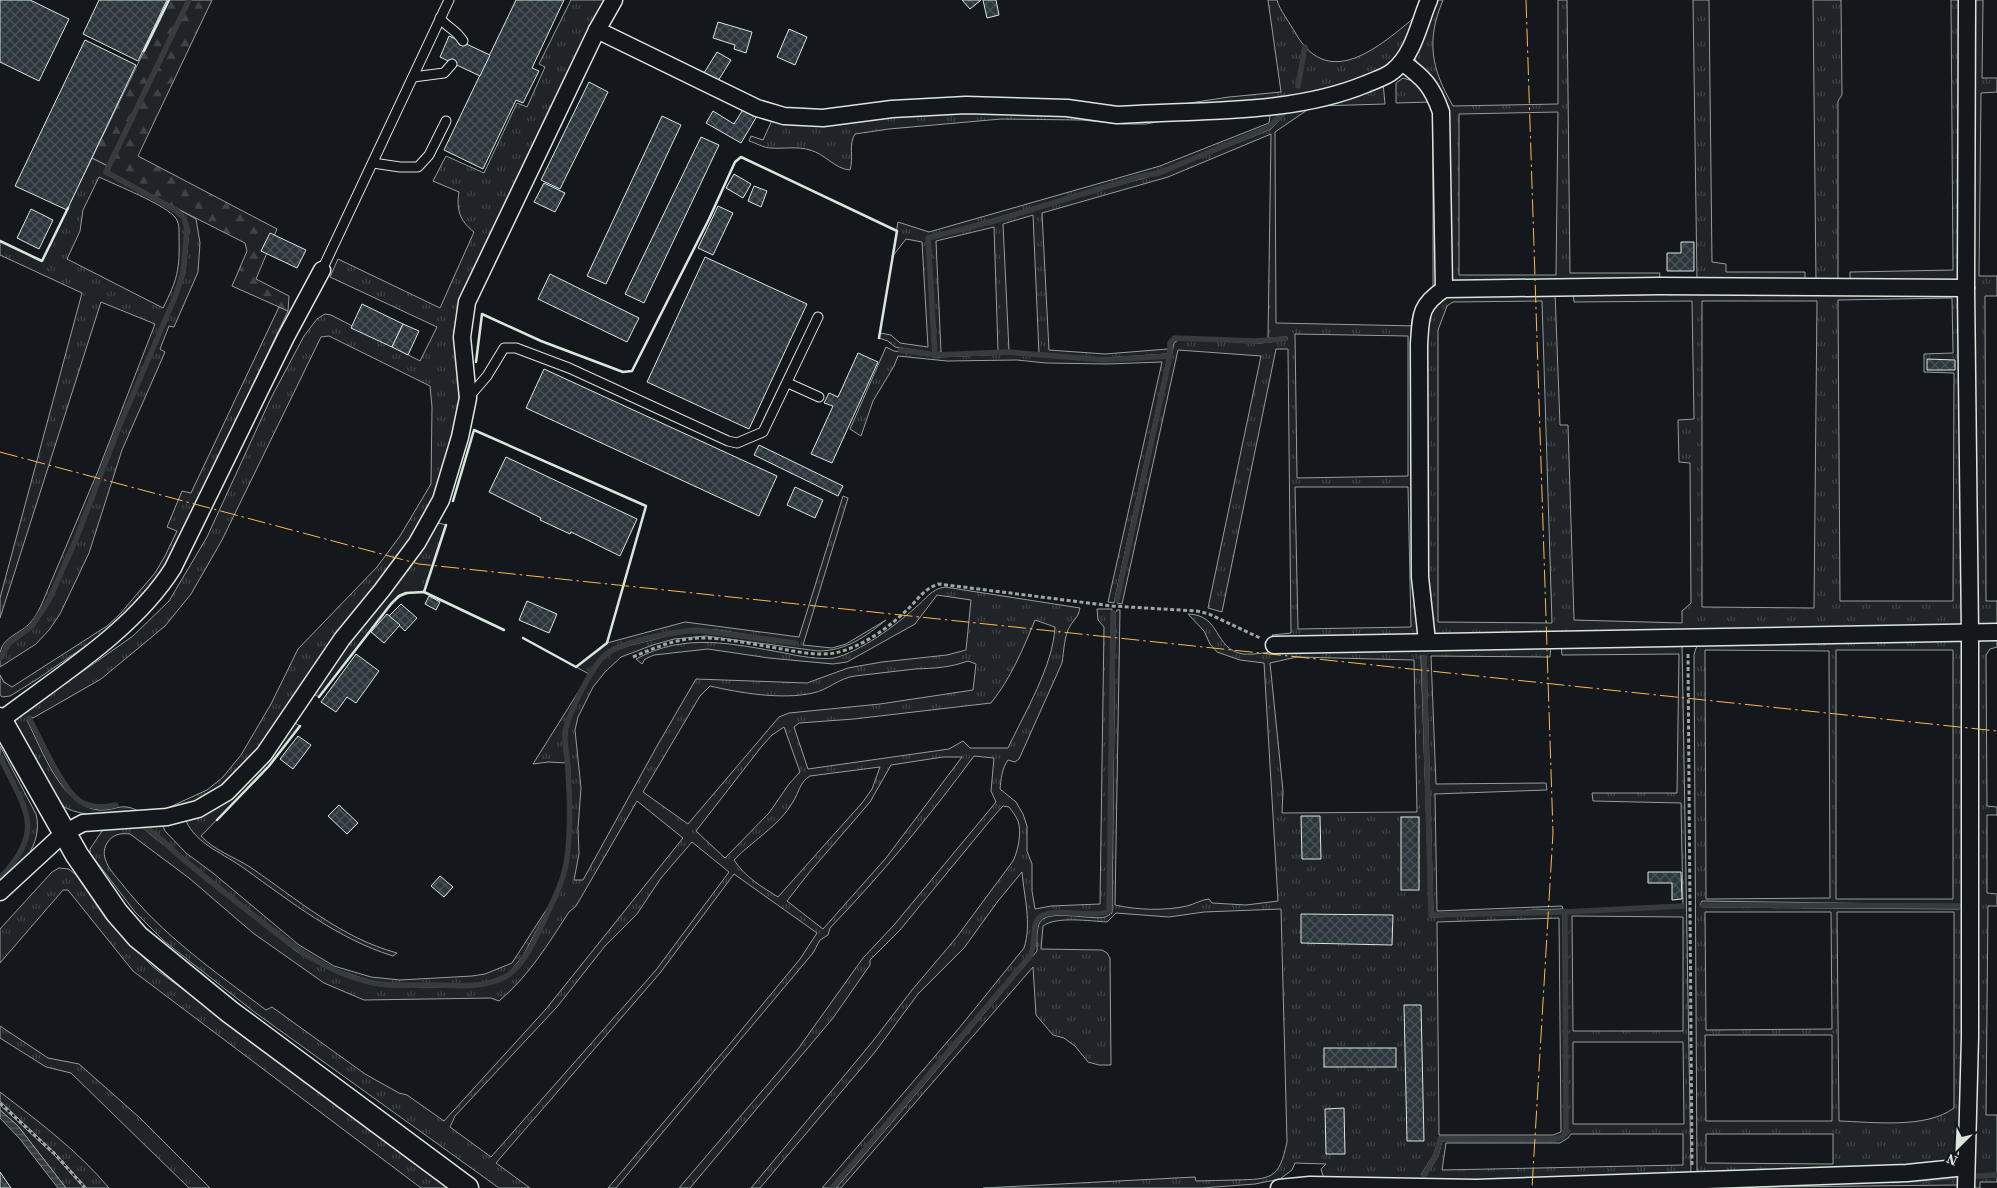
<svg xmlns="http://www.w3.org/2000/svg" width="1997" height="1188" viewBox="0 0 1997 1188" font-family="'Source Serif 4',serif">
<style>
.grass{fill:url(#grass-tufts);stroke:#939e99;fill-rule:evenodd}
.forest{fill:url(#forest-firs);stroke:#939e99}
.water{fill:url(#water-rules);stroke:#939e99}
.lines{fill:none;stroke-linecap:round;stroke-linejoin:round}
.stream{stroke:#363b3e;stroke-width:5.5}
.building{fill:url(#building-cross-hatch);stroke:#d8e6dc}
.lane-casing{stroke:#d8e6dc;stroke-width:11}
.street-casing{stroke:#d8e6dc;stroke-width:19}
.secondary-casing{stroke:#d8e6dc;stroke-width:25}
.path{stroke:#9da8a2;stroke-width:3;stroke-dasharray:4 2.5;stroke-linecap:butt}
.lane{stroke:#14181c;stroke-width:9}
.street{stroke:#14181c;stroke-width:16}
.secondary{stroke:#14181c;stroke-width:22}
.wall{stroke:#d8e6dc;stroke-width:2.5}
.power{stroke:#ffb74d;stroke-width:1;stroke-dasharray:18 4 2.5 4;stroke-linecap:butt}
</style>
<defs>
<pattern id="grass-tufts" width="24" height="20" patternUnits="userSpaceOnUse" patternTransform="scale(1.25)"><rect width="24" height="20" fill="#202428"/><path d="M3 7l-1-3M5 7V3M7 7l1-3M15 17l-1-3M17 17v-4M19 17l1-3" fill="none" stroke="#404447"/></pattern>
<pattern id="forest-firs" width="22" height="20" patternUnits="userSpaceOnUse" patternTransform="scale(1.25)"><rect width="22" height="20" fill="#202428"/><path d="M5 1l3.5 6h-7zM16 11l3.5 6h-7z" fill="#404447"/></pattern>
<pattern id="water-rules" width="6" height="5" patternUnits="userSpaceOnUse" patternTransform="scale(1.25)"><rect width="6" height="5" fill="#363b3e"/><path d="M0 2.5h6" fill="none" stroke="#525759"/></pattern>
<pattern id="building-cross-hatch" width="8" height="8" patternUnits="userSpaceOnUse" patternTransform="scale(1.25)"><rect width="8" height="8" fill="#2c363c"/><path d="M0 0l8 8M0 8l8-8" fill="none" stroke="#4a5358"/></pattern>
</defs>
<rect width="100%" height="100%" fill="#14181c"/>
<g class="grass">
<path d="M571 0H608L455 340 460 410 436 500 426 522 295 693 265 744 233 780 201 801 161 811 207 790 223 777 241 755 271 704 298 649 377 567 400 536 431 484 432 407 430 386 329 336 321 337 222 540 191 594 165 626 101 679 33 718 29 716 27 720C42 750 62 807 99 810 117 811 121 801 140 812 114 814 87 819 64 807L11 726 12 721 133 636 169 601 207 537 271 398 304 336 317 319 325 314 331 315 420 361 437 327 330 277 338 259 440 308 474 232C460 221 456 210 459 192L433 181 446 156 484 173 517 103 527 107 545 67 539 64Z"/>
<path d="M1268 0H1277C1280 11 1290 23 1296 34 1331 94 1384 42 1420 13L1406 50 1384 74 1289 102 1137 111 1229 97 1281 92Z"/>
<path d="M1433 0H1443C1426 41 1431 68 1453 106L1558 104V0H1567L1570 273H1660L1659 282 1457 285 1449 280 1446 113 1414 57ZM1558 112 1556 275H1459V114Z"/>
<path d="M1693 0H1709L1712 262 1726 264V272H1805V283L1697 282Z"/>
<path d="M1813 0H1841L1842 95 1838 101V283H1816Z"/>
<path d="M1951 0H1962L1961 276 1953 282 1850 283V272L1953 270Z"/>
<path d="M1972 0H1983L1982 78H1997V92L1981 93 1979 276H1997V296H1985L1986 601H1997V628L1983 626 1976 621Z"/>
<path d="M1403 78 1419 83 1437 107 1441 285 1433 286V107L1431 102 1396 103V83Z"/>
<path d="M1383 83 1385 104 1318 106 1310 108 1275 132 1276 323 1418 326 1419 635 1277 640 1272 635 1291 633 1288 349H1276L1222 612 1208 608 1261 356 1178 350 1122 604 1117 603 1174 343 1179 339 1260 343 1287 340V337L1268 338 1271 134 1168 177 1042 213 1049 350 1105 354 1168 349V354L1104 358 1039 354 1033 215 1003 224 1009 351H998L994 227 936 241 941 352 936 353 930 239 999 221 1099 190 1159 174 1271 129 1291 107ZM1295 334 1408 336V476L1297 478ZM1295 487H1408L1411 627 1298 629Z"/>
<path d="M1286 108 1268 126 1159 171 1140 175 997 218 927 237 933 353 895 347 888 341 879 338 880 333 891 335 900 343 928 347 922 242 906 239 892 257 898 222 929 232 1160 166 1269 123 1270 115 1168 120 1146 124H1124L1081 120 1001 119 889 129 855 134C848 145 854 158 850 170 835 169 825 154 810 150 797 146 784 149 771 148 764 148 756 143 749 141L751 136 763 140 773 118 942 111Z"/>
<path d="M92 158 108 166 104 172 176 212 183 219 186 229 185 251 182 273 174 297 118 427 75 538 48 599 31 625 8 642 0 656C0 637 21 634 31 622 36 616 40 608 43 601L98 471 155 324 101 302 0 618V598L82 293 0 255V241L42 261ZM99 177C118 186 161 203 174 216 180 222 179 231 179 238 180 270 177 280 163 308L67 259 80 231 83 210Z"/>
<path d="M178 209 196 219 200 243 198 272 174 327 169 326 160 349 165 352 122 450 89 553 60 614 49 630 36 644 0 667V659L10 644 33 627 50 601 78 539 120 428 176 297 185 273 189 229 185 218Z"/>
<path d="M1958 290 1962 623 1959 628 1440 636 1435 634 1430 626 1426 576 1424 382 1429 312 1444 295 1555 292 1560 425H1568L1574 620 1682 623V611L1691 603 1690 463 1679 462 1678 420 1694 419 1692 301 1574 302 1573 292ZM1952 298 1953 353 1924 354V372L1954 373 1953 601H1840L1838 300ZM1542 301 1552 623 1438 622V330L1447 306 1453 302ZM1702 301H1817L1814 608 1702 607Z"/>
<path d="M279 307 288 311 170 558 153 586 103 634 36 680 10 696 2 697 0 694V675L4 682 12 687 107 626 119 615 155 573 165 556 177 531 167 527 182 491 191 493Z"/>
<path d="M886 347 894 351 936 357 1008 354 1104 361 1168 357 1114 603 1108 602 1162 362 1107 364 1046 363 1017 360 947 361 898 356 894 366 873 401 861 436 850 429Z"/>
<path d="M843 496 848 498 803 645 832 648 846 644 886 620C865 637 846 651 818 651L706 636 674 639 653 645 621 657 605 672 593 687 578 717 575 730 581 788 578 828 579 854 574 880H583L657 746 696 679 807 683 848 668 882 662 947 655 966 650 971 600 937 595 915 624 847 662 833 664 769 658 708 649 654 655 645 659 642 664 636 659C685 632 733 644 785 653 797 656 822 660 834 658 860 652 896 625 915 608 926 599 931 589 945 587L1080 608C1078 618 1075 618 1070 626 1064 636 1064 651 1062 663L1019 759 1015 762 1008 760C1002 768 1001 779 1000 789L1016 802 1023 814 1027 826V851L1032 864V891L1035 909 1051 906 1100 904 1104 627 1098 620 1097 609H1112L1108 910C1095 918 1052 905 1038 917 1029 926 1036 944 1029 955L830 1188H822L960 1027 1024 948C1032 923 1024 897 1022 872L998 901 964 948 918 994 875 1052 760 1188H751L873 1041 912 990 956 938 1013 861C1018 851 1022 832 1018 821 1016 816 1012 811 1009 807L1003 806 993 817 900 930 870 960V965L833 1018 690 1188H679L798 1049 863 958 894 925 996 802 991 791 994 758 974 756C929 817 882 874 830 928L828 935 820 940 813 953 616 1188H608L729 1045 800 959 817 933 734 874 660 973 496 1163 530 1188H499L253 1011 164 941 135 912 90 853V849L102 831 112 828 139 825 296 951C328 970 361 984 399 987 413 988 428 987 441 987 500 987 514 985 541 930 552 907 565 884 568 858 572 829 571 800 570 770 569 758 565 745 567 732 569 713 592 667 608 655 618 648 631 645 643 642 661 638 678 632 696 632 728 631 762 640 795 644V642L717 630H682L619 646 605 654 589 674 576 667 607 643 685 622 799 637ZM1035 620 1055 627C1053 666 1025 712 1008 748H970L963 741 949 749 808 769 794 727 799 723 854 719 991 703C1011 678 1023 649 1035 620ZM968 661 976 664 973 690 880 704 789 713 779 717 688 824 643 792 700 696 710 686C740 693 782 700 813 693 828 690 839 678 855 676 875 674 895 671 915 669 936 668 948 668 968 661ZM784 727 800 772 789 784 769 813 725 858 696 831 762 746 772 735ZM943 757H962L886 858 823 929 787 901 808 874 870 802 891 765ZM880 767 872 789 862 803 778 897C762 887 745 877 734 860 752 841 779 826 793 802 799 792 800 782 810 776ZM637 801 683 838 546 1009 444 1121 407 1095 399 1093 365 1074 272 1007 266 1010C214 971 162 935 122 884 113 873 98 858 107 843 113 834 120 833 130 834L189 878 253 933 324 983 364 1000 491 998 499 1001C529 976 548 944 569 912L576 906ZM692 842 729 872 656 970 491 1157 450 1127 455 1116 557 1007 605 946 637 914 661 878Z"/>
<path d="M435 522 446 525 424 592C410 592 401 594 391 604L319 697 312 693 391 589Z"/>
<path d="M1117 610H1120L1115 905C1137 910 1164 911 1187 906 1195 904 1200 900 1209 899L1212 903 1246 905 1278 901 1264 663 1240 660 1217 652 1210 644 1204 631 1188 614C1222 615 1213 649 1243 654 1255 655 1267 652 1279 651L1551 644 1550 657 1431 656 1436 784 1546 783 1547 790 1435 794 1437 911 1562 906 1563 909 1433 914 1426 656H1421L1430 917 1563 913 1565 1130 1562 1135 1553 1138 1439 1137 1434 1154 1421 1175 1426 1176 1438 1156 1442 1141H1555L1563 1138 1567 1134 1566 913 1683 907 1681 803 1593 801 1592 793H1677L1679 654 1562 655 1561 644 1682 642 1691 1173 1510 1182 1324 1179 1321 1169 1326 1164 1295 1163 1292 1170 1280 1179 1255 1184 1202 1188H983L1195 1177 1196 1181C1209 1181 1222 1180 1235 1180 1271 1179 1279 1180 1287 1142L1281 909 1204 912 1169 917 1116 913 1107 922C1090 921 1056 916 1043 926L1041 949 1102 950 1107 953 1110 958 1111 1065H1099L1088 1062 1075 1046 1064 1038 1053 1035 1036 1015 1033 967 841 1188H836L1037 951C1037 943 1036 932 1039 924 1044 907 1093 921 1105 917 1108 916 1110 914 1112 913L1115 613ZM1297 657 1414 660 1417 812 1282 813 1283 791 1270 663ZM1572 916 1683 917V1031H1573ZM1559 918 1561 1132 1553 1135H1439L1437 922ZM1573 1042H1683L1684 1124H1573ZM1571 1134H1683V1165L1442 1170 1446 1143H1560L1568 1138Z"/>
<path d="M1957 637 1962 643 1965 907 1959 1157 1950 1164 1697 1175 1694 655 1696 648 1700 643ZM1705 650 1829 651 1830 898 1706 899ZM1836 650H1953V899H1836ZM1702 901 1960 905 1961 907 1959 909 1702 907 1700 905ZM1705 912H1831L1832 1029 1706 1030ZM1837 912H1954V1108C1926 1129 1873 1122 1839 1121ZM1705 1035H1832V1121H1706ZM1706 1134H1833V1164L1706 1163Z"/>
<path d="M1997 637V647L1990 649 1986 655 1987 806 1997 807V815H1987V893L1997 894V906H1988L1986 1115H1997V1182H1980V1188H1971L1976 644 1980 639Z"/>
<path d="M582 686 569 714 564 731 567 763 548 762 533 764Z"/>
<path d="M293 722 300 726 269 766 201 836C214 850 234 857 250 867 297 899 341 938 397 953L393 956C338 939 291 902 245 869 225 854 197 845 186 821L203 816 228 800Z"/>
<path d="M0 746 36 814C44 845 18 869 0 891V880C48 828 27 809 0 754Z"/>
<path d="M162 823 165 831 186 853 213 873 299 945 334 966 371 977 400 980 472 976 485 974 512 963 552 901 523 956 509 973 502 977 479 984 401 985 371 981 338 970 319 962 297 948 185 860 144 825Z"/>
<path d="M59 868 69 869 76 875 106 919 153 967 450 1188H421L133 971 68 890H63L0 963V929L52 872Z"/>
<path d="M0 1026 48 1058 79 1064 140 1118 210 1188H189L71 1073 46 1067 0 1038Z"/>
<path d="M0 1092C38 1121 78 1151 109 1188H87L56 1154 0 1101Z"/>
<path d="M0 1105 55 1156 84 1188H66L18 1126 0 1110Z"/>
<path d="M1951 1172 1961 1176 1963 1188H1958L1957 1185 1681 1188 1924 1181 1955 1178Z"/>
</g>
<g class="forest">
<path d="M169 0H188L108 166 92 158Z"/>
<path d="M191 0H212L138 156 277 229 256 279 289 296 288 311 232 286 247 251 245 243 178 209 108 171Z"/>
</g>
<path class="water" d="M0 1110 18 1126 66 1188H58L20 1139 0 1118Z"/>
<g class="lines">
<g class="stream">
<path d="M1298 86 1305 47"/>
<path d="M900 350 935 355 1008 352 1104 360 1170 356 1117 600"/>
<path d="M935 355 928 238 998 220 1141 176 1159 173 1269 127 1288 108"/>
<path d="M1170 356V343L1174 338 1255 341 1285 339"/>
<path d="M1424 657 1431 915 1565 912"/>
<path d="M0 658 9 643 32 626 49 600 76 539 119 427 175 297 183 273 187 229 184 218 177 211 106 172 189 0"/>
<path d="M29 718C40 738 60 784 76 798 86 808 103 808 116 805"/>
<path d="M0 757C25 809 47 830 0 878"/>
<path d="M138 824C157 832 172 851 189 864 211 882 234 900 257 918 292 946 325 972 369 982 390 987 410 985 430 985 454 985 480 989 503 978 522 969 532 945 541 927 551 905 564 882 567 858 571 829 570 800 568 771 568 758 564 744 565 732 567 719 574 707 579 695 586 682 594 665 605 655 621 641 675 632 697 630L795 643"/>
<path d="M1703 905 1959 906"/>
<path d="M1424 1175 1436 1155 1440 1139H1554L1562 1137 1566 1133 1565 912 1682 906"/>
<path d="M1977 1176 1997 1175"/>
<path d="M1913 1180 1954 1177"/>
<path d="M832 1188 1030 956C1037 945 1031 925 1039 918 1054 905 1094 920 1109 911L1113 613"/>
</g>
</g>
<g class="building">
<path d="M0 0H30L69 19 39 81 0 62Z"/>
<path d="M99 0H167L138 61 83 34Z"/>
<path d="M516 0H564L532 68 539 71 523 103 516 100 483 169 444 150Z"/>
<path d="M962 0H981L970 9Z"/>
<path d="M983 0H996L999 15 987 18Z"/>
<path d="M718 22 752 32 746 53 734 49 735 45 713 38Z"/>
<path d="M789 29 807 37 795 65 777 57Z"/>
<path d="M449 36 490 55 480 76 440 57Z"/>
<path d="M85 40 136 65 67 210 15 186Z"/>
<path d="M717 52 731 60 718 81 704 73Z"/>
<path d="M589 82 608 92 560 189 541 180Z"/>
<path d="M744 108 757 116 741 143 706 123 713 111 734 124Z"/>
<path d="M662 116 681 125 606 284 587 276Z"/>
<path d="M701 137 719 145 644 303 625 294Z"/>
<path d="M734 174 751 184 743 198 726 188Z"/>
<path d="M544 183 565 193 555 212 534 202Z"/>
<path d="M754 186 767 191 761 207 748 201Z"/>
<path d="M718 206 733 213 713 255 698 248Z"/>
<path d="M31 209 53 220 39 249 17 238Z"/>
<path d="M270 233 306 250 297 268 261 251Z"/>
<path d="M1681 242H1694V271H1667V253H1681Z"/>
<path d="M705 257 807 304 749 429 647 382Z"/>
<path d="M550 274 639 318 627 342 538 299Z"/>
<path d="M362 304 403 324 392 347 351 328Z"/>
<path d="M403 324 419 331 408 355 392 347Z"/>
<path d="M858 353 878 362 832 463 811 454 833 406 824 403 829 393 838 397Z"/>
<path d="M1927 359 1955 360V370H1927Z"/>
<path d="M544 369 777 476 759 516 526 408Z"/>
<path d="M759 445 843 486 838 496 754 455Z"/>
<path d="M506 457 637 519 620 556 571 532 570 534 540 520 541 518 489 492Z"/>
<path d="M795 487 823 500 815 518 787 505Z"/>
<path d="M429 596 440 602 436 610 425 604Z"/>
<path d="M527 601 557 614 549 633 519 620Z"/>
<path d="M401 604 417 618 405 631 389 616Z"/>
<path d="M387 614 400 625 384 643 371 632Z"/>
<path d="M356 654 379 671 356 703 347 697 336 712 321 702Z"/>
<path d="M298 736 311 745 293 769 280 759Z"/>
<path d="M339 805 358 823 347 834 328 816Z"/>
<path d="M1301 816H1320L1321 859H1302Z"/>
<rect x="1401" y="817" width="18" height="73"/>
<path d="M1648 872H1681L1682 899 1672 900V883H1648Z"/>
<path d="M440 876 453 887 444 897 431 886Z"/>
<path d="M1301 914 1393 915 1392 945 1301 943Z"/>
<path d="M1404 1005H1421L1424 1141H1407Z"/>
<rect x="1324" y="1048" width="72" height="19"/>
<path d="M1344 1108 1345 1154H1326L1325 1109Z"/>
<path d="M0 1172 11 1188H0Z"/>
</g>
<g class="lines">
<defs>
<g id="lane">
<path d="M440 18C447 28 455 28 463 41"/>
<path d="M413 77 444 73 452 64"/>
<path d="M373 163 400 167H418L429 155 446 121"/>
<path d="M322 270 449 0"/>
<path d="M788 383 819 397"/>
<path d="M468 398 487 376 504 348H516L569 368 728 441 737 443 763 432 818 317"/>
</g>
<g id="street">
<path d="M597 30 757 108 784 116 823 118 892 109 966 105 1067 108 1117 115 1137 114C1212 110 1296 113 1366 84 1375 80 1386 77 1393 71 1414 54 1419 23 1429 0"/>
<path d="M1402 62C1424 78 1432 86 1441 112L1444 289"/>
<path d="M1427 641 1420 577 1419 344C1421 316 1419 306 1444 289L1659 286 1966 288"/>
<path d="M1274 645 1997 632"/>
<path d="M1 720C59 676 134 630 173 568L286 337 322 270"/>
<path d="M0 892 64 833 83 823 167 817 198 809 227 792 264 754 342 639 382 590 417 543 441 500 460 437 468 398 462 337 467 302 597 30 614 0"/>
<path d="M1279 1188 1310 1185 1476 1188 1907 1173 1966 1167"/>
<path d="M1966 1188 1970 1037V633L1966 288 1967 0"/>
</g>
<path id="secondary" d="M0 719 77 855 117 913 138 937 230 1012 467 1188"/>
</defs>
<use href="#lane" class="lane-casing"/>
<use href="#street" class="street-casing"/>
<use href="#secondary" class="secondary-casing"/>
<g class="path">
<path d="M1688 654 1692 1165"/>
<path d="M633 657C656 647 680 637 706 638 731 639 757 645 782 649 799 652 818 656 835 653 862 647 890 627 910 607 919 598 925 588 939 584L1112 606 1197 611 1209 614 1260 638"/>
<path d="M0 1103 56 1155 85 1188"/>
</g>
<use href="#lane" class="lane"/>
<use href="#street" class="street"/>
<use href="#secondary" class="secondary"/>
<g class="wall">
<path d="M144 51 169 0"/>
<path d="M0 241 42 261 68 208"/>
<path d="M476 362 482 314 541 341 623 372 632 371 709 219 735 162 741 157 897 231 879 338"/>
<path d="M453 501 474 430 646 506 607 643 576 667 523 638"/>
<path d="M424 592 446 525"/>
<path d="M319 697 391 604 399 596 406 593 424 592 504 630"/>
<path d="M217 820 269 766 300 726"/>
</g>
<g class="power">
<path d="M1526 0 1553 833 1532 1188"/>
<path d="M0 452 419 564 1997 731"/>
</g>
</g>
<g transform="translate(1957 1148) rotate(204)" stroke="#14181c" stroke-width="4" paint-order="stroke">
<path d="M0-4L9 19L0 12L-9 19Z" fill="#d8e6dc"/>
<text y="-8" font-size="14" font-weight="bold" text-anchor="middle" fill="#d8e6dc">N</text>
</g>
</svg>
